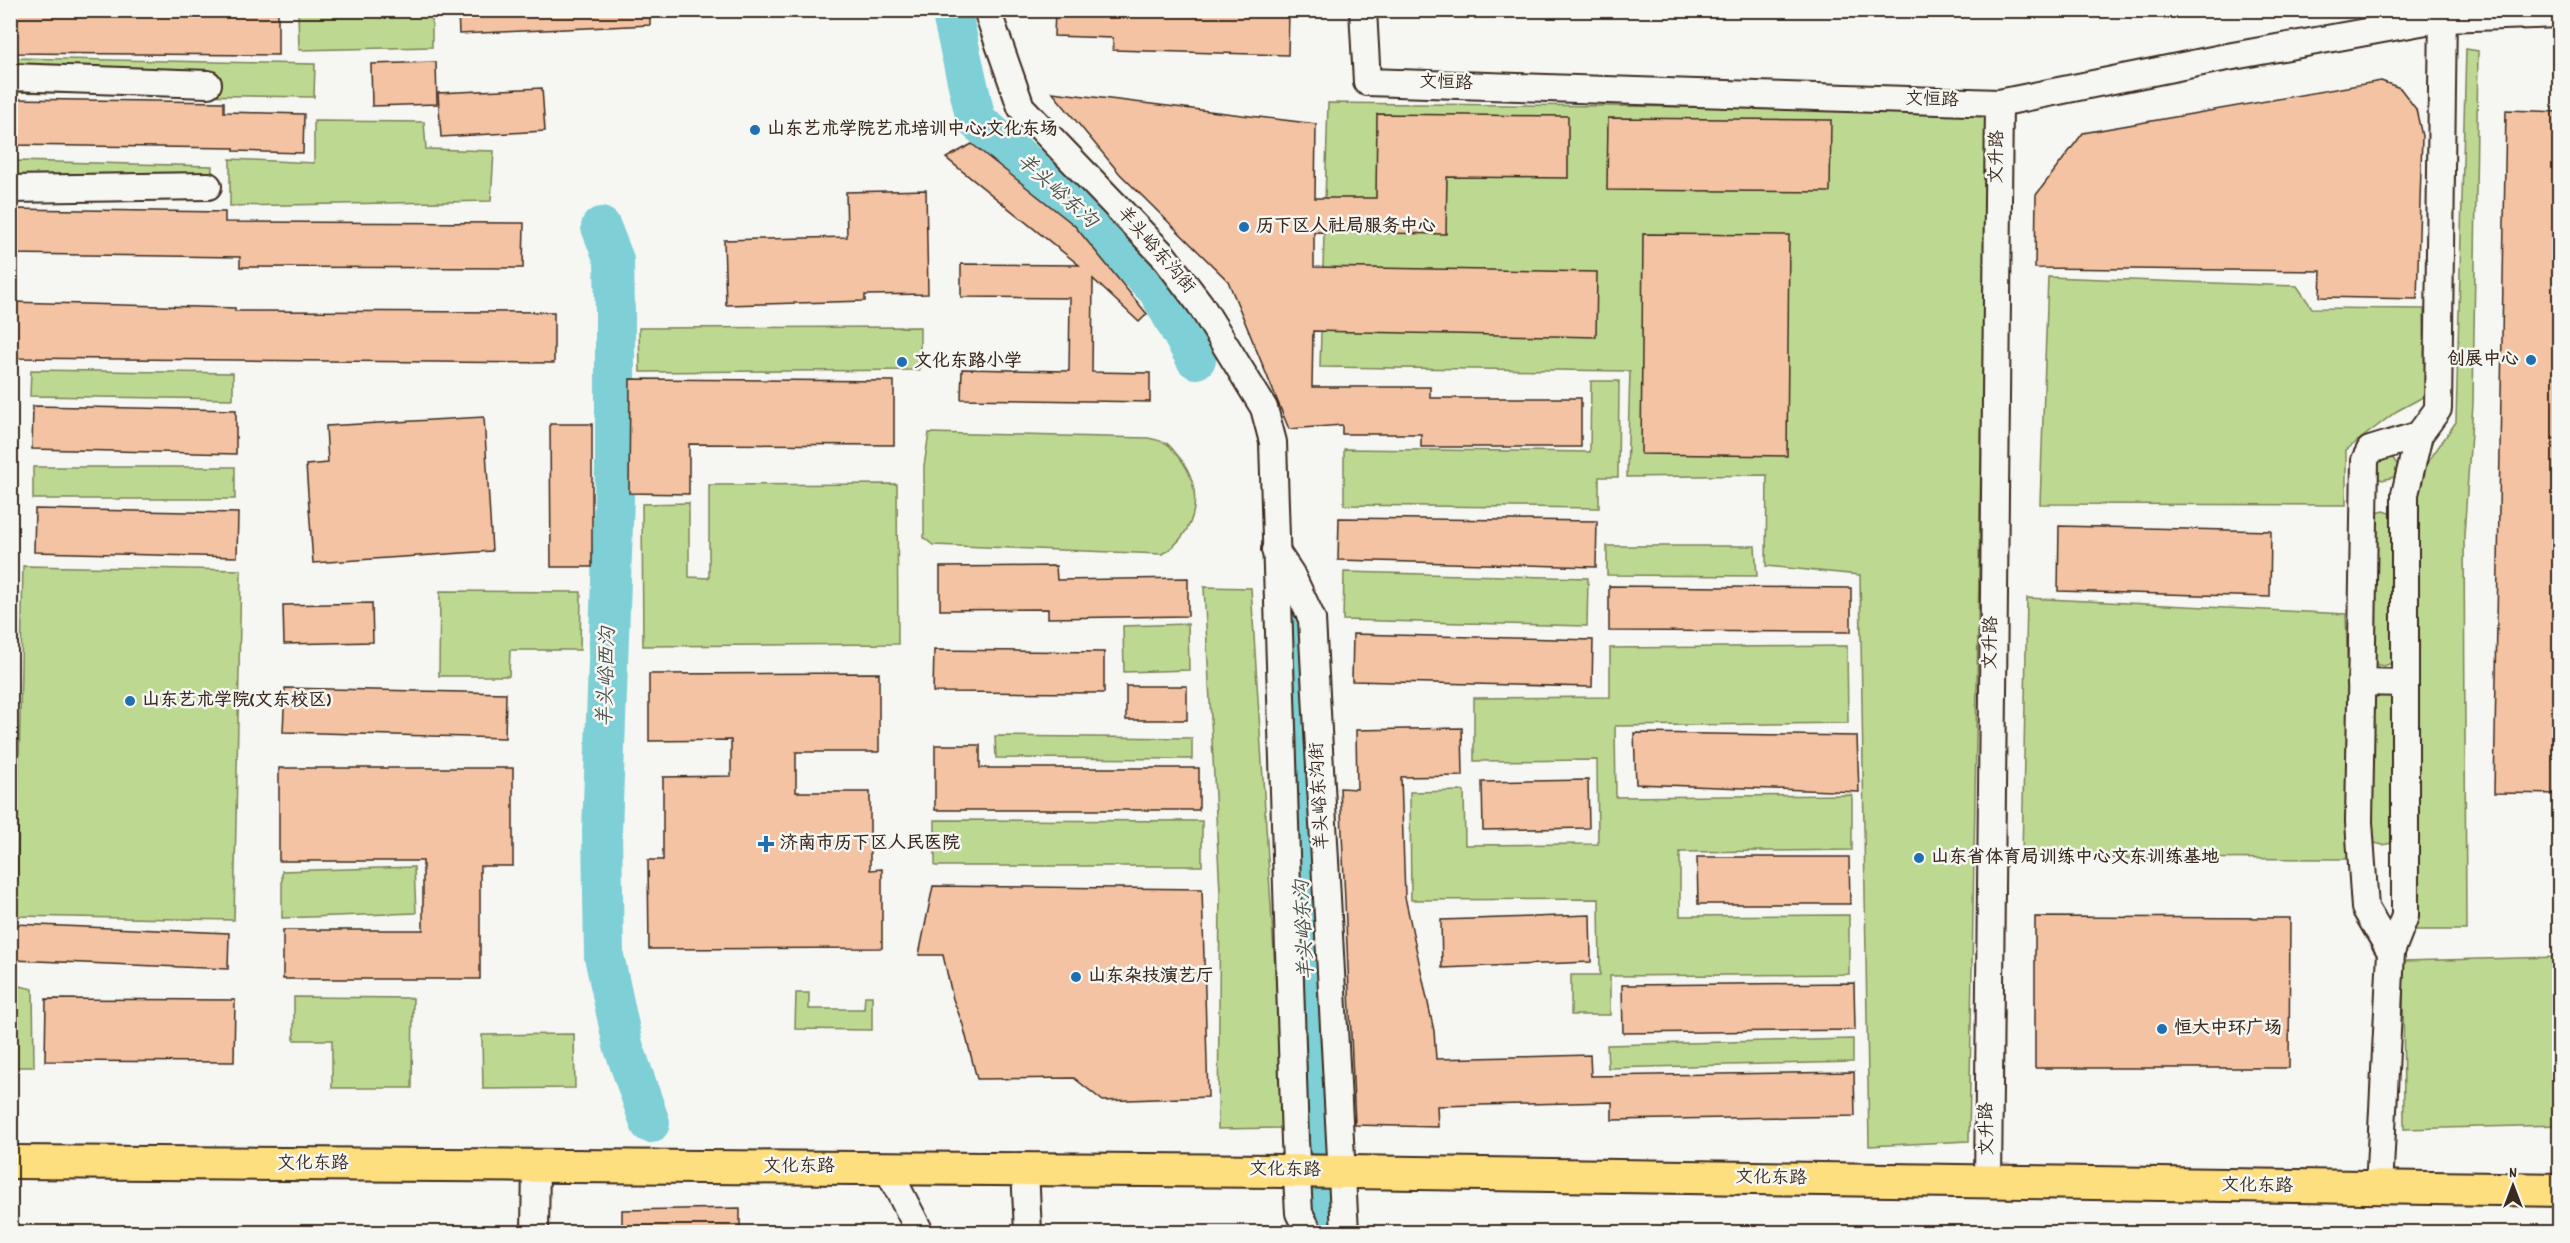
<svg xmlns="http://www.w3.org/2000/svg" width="2570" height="1243" viewBox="0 0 2570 1243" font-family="Dekko,'LXGW WenKai TC',sans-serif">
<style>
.green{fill:#bdd991;stroke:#7c8258;stroke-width:1.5}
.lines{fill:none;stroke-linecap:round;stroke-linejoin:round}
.river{stroke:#7ecfd6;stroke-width:40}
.building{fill:#f3c3a3;stroke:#3b2a1e;stroke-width:1.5}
.minor-casing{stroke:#3b2a1e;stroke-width:30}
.major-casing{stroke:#3b2a1e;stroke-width:36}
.minor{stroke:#f6f6f2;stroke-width:26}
.major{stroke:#fddf80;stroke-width:32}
.poi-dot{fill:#1f6fb2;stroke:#f6f6f2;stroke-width:2}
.labels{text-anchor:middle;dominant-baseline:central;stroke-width:5;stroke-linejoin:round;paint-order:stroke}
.street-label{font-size:18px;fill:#3b2a1e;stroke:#f6f6f2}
.poi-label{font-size:18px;font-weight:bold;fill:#3b2a1e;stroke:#f6f6f2;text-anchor:start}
.water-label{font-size:20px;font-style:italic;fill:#4c534c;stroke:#f6f6f2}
</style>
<rect width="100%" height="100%" fill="#f6f6f2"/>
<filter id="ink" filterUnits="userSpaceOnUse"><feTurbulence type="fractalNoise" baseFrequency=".0167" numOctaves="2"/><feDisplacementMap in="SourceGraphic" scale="12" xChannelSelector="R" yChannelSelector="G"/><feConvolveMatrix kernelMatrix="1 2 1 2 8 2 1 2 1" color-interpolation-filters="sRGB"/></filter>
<g filter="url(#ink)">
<g class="green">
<path d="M298 11H432V47L299 50Z"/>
<path d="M2466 49 2478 51 2473 404 2464 535 2466 930H2414L2413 504 2423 469 2456 422Z"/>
<path d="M11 58 315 64 314 97 11 92Z"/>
<path d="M1328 103 1987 110 1969 1141 1869 1146 1860 575 1766 566 1767 475 1627 477 1630 371 1320 367Z"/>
<path d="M314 121 424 122 426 149 494 151 491 201 230 206V159L314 163Z"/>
<path d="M16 161 212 166 211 199 15 194Z"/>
<path d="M2048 277 2297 286 2312 308 2424 309 2425 396 2397 411 2346 450V505L2040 504Z"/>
<path d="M920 327V370L640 372 639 328Z"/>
<path d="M31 370 233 373V399L30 396Z"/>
<path d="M1591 381H1619L1618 477H1599V508L1344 505V449L1590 452Z"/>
<path d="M929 433 1148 438C1154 439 1161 441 1166 443 1171 446 1175 453 1179 457 1205 488 1198 534 1162 554L933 545 924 538V466Z"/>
<path d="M2391 456 2398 465 2394 477 2382 480 2377 477 2374 460Z"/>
<rect x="33" y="467" width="202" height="32"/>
<path d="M897 484 898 644 643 646 642 504 689 503V577L709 578V485Z"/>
<path d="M2384 511 2393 514 2395 662 2384 666 2374 664 2373 514Z"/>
<path d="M1607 546H1755L1757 576 1607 575Z"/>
<path d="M23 566 241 570 234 920 16 916Z"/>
<path d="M1344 572 1588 578 1587 626 1343 620Z"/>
<path d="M1204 587 1251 588 1285 1128 1218 1129 1220 891Z"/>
<path d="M440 591 581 592 580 650H510L509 676H439Z"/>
<path d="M2027 598 2346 614 2353 859 2022 858Z"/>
<path d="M1188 624 1189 670 1124 672 1123 626Z"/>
<path d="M1847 646 1848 723 1615 726 1616 797 1852 795V850L1680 852V916L1849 915V974L1610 976V1015H1571V975H1600L1599 899 1411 900 1410 792 1464 791 1465 845 1598 844 1597 760 1474 761V698L1610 697V648Z"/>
<path d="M2379 695H2393L2396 842 2383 845 2370 842 2374 697Z"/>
<path d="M995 736 1192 738V759L996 758Z"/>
<path d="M935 820 1202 821V866H935Z"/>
<path d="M414 867 416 913 282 918V871Z"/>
<path d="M2559 957V1125L2404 1129 2403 961Z"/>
<path d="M11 984 33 989 34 1067H11Z"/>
<path d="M796 993H809V1009H864L865 996H872V1030L795 1029Z"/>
<path d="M294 997 413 998 412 1088H332V1040H294Z"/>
<path d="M574 1034 575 1088 483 1089 482 1035Z"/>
<path d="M1853 1039V1062L1608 1068 1607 1045Z"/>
</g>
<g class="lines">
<g class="river">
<path d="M951 10 976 120 1074 205 1158 290 1196 359"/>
<path d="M601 227 614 260 615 317V469L602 831 604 956 623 1045 650 1123"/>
<path d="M1292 628 1319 1232"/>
</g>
</g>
<g class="building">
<path d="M10 10H278V55L10 53Z"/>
<path d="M458 10H650V25L459 34Z"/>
<path d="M1055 10H1289L1288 55 1113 50V38L1054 36Z"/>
<path d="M436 62 437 104 372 106 371 64Z"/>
<path d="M2381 81 2400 88 2416 109 2422 136 2417 299 2320 297 2321 271 2035 268 2036 195 2083 133Z"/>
<path d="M542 88 545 131 441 137 438 93Z"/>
<path d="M1052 92 1316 124 1315 198H1376L1377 114 1568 116V178L1447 177 1446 234 1314 232V267L1597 272 1596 337 1313 331 1312 387H1430V398H1581V447H1421V434H1342V425L1289 429 1228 281 1120 174Z"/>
<path d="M10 99 224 102V112L304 114 303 153 234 151V148L10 145Z"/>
<path d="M2506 110 2559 112V794L2494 793Z"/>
<path d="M1608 118 1831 120 1830 192 1607 190Z"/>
<path d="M972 144 1074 225 1147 314 1139 322 1093 279 1092 372 1150 373V402L961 399 962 369 1069 371 1070 298 961 297V264L1079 265 946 158Z"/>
<path d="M926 190 928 294 865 295V301L726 305 724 240 847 237 846 192Z"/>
<path d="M10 209 225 212V222L524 223 523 268 240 267V257L10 254Z"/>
<path d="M1643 234 1789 235 1787 456 1641 454Z"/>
<path d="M10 302 235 308V311L554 312V363L10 358Z"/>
<path d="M630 379 894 381V445L689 444V494L629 493Z"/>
<path d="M33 406 236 410V454L32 449Z"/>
<path d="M484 417 492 551 313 563 306 465 328 463 326 426Z"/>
<path d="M550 424H592V567H551Z"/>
<path d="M35 509 238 513 237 557 34 552Z"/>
<path d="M1339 518 1597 521 1596 567 1338 560Z"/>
<path d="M2059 526 2271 531 2270 597 2058 591Z"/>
<path d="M1056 566 1057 580 1188 578V616L1048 618V609L940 610V567Z"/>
<path d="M1609 586 1851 588V632L1609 631Z"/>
<path d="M372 603 373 642 284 644 283 605Z"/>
<path d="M1353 634 1593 640 1592 687 1352 681Z"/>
<path d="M934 650 1104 652V693L933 692Z"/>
<path d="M879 673V752H796V792H870V870L882 869V948L649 949 648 860H663V777L731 776V740L649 741V674Z"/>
<rect x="1126" y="686" width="61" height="34"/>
<path d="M285 688 506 693 505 738 283 732Z"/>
<path d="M1462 728 1463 776 1401 777 1405 897 1434 1031 1436 1059 1590 1055 1591 1076 1854 1072 1855 1116 1612 1120V1102L1437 1106 1438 1127 1355 1125 1340 788 1357 789 1356 730Z"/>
<path d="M1634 733 1857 736 1859 792 1636 784Z"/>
<path d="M935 745H980V768H1199V810H935Z"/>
<path d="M279 768H513V866H480V979H283V930H423V861H279Z"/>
<path d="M1588 780 1589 828 1483 830 1482 782Z"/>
<path d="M1697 857H1849L1850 904H1698Z"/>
<path d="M933 886 1202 889 1208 1097 1103 1101 1074 1078 977 1079 963 1025 953 999 943 955H919Z"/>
<path d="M1590 915 1591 962 1442 968 1441 920Z"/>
<path d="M2035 917 2290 918 2289 1068H2035Z"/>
<path d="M14 924 229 933 228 969 13 960Z"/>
<path d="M1854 983 1855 1030 1623 1033 1622 985Z"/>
<path d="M46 999 235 1000 234 1062 45 1061Z"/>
<path d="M740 1208V1233H622V1210Z"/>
</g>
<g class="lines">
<defs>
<g id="minor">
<path d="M987 10 1021 107 1162 254 1200 304 1264 408 1273 442 1295 1141 1299 1213 1309 1232"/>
<path d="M1363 10 1367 82 1999 103 2222 58 2443 18 2560 14"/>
<path d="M10 77 208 84"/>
<path d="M10 189 208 186"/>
<path d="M1275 550 1291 574 1312 619 1345 1232"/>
<path d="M2361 682 2405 683"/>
<path d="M2391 952 2365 908 2359 822 2365 460 2370 450 2419 435"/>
<path d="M887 1168 920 1232"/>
<path d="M1025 1169 1028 1232"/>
<path d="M1988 1182 1999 103"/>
<path d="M2379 1189 2391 952 2405 916V494L2419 435 2438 409 2443 10"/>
<path d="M535 1232 536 1165"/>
</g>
<path id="major" d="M10 1162 1283 1171 2560 1190"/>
</defs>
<use href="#minor" class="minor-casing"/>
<use href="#major" class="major-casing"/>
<use href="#minor" class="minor"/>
<use href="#major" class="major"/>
</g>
</g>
<g class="poi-dot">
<circle cx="755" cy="130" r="6"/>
<circle cx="1244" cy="227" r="6"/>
<circle cx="2531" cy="360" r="6"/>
<circle cx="902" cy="362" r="6"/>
<circle cx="130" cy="701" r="6"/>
<path d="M763 835h6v6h6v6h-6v6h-6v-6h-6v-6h6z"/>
<circle cx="1919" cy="858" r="6"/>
<circle cx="1076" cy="977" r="6"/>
<circle cx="2162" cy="1029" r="6"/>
</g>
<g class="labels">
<g class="street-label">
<text transform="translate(1446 84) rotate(2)">文恒路</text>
<text transform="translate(1932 101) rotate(2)">文恒路</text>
<text transform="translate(1998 157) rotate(-89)">文升路</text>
<text transform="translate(1155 251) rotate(49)">羊头峪东沟街</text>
<text transform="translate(1992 643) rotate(-89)">文升路</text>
<text transform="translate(1321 796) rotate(-93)">羊头峪东沟街</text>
<text transform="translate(1988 1129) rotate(-91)">文升路</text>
<text x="313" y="1164">文化东路</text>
<text x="799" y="1167">文化东路</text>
<text transform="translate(1285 1171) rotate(1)">文化东路</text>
<text transform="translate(1771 1179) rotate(1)">文化东路</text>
<text transform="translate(2257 1187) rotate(1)">文化东路</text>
</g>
<g class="poi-label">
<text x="767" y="130">山东艺术学院艺术培训中心;文化东场</text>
<text x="1256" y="227">历下区人社局服务中心</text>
<text x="2519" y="360" text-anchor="end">创展中心</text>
<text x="914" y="362">文化东路小学</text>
<text x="142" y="701">山东艺术学院(文东校区)</text>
<text x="780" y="844">济南市历下区人民医院</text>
<text x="1931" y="858">山东省体育局训练中心文东训练基地</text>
<text x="1088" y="977">山东杂技演艺厅</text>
<text x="2174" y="1029">恒大中环广场</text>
</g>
<g class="water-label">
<text transform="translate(1056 192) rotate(42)">羊头峪东沟</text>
<text transform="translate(608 677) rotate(-88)">羊头峪西沟</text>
<text transform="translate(1306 930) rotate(-93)">羊头峪东沟</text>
</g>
</g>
<rect width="2570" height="1243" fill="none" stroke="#f6f6f2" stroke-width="36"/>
<rect x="18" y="18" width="2534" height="1207" fill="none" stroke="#3b2a1e" stroke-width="2" filter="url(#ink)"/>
<g transform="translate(2513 1186)" stroke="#f6f6f2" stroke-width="4.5" paint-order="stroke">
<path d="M0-4.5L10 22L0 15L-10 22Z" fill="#3b2a1e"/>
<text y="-9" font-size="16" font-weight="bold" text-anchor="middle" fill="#3b2a1e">N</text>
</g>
</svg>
